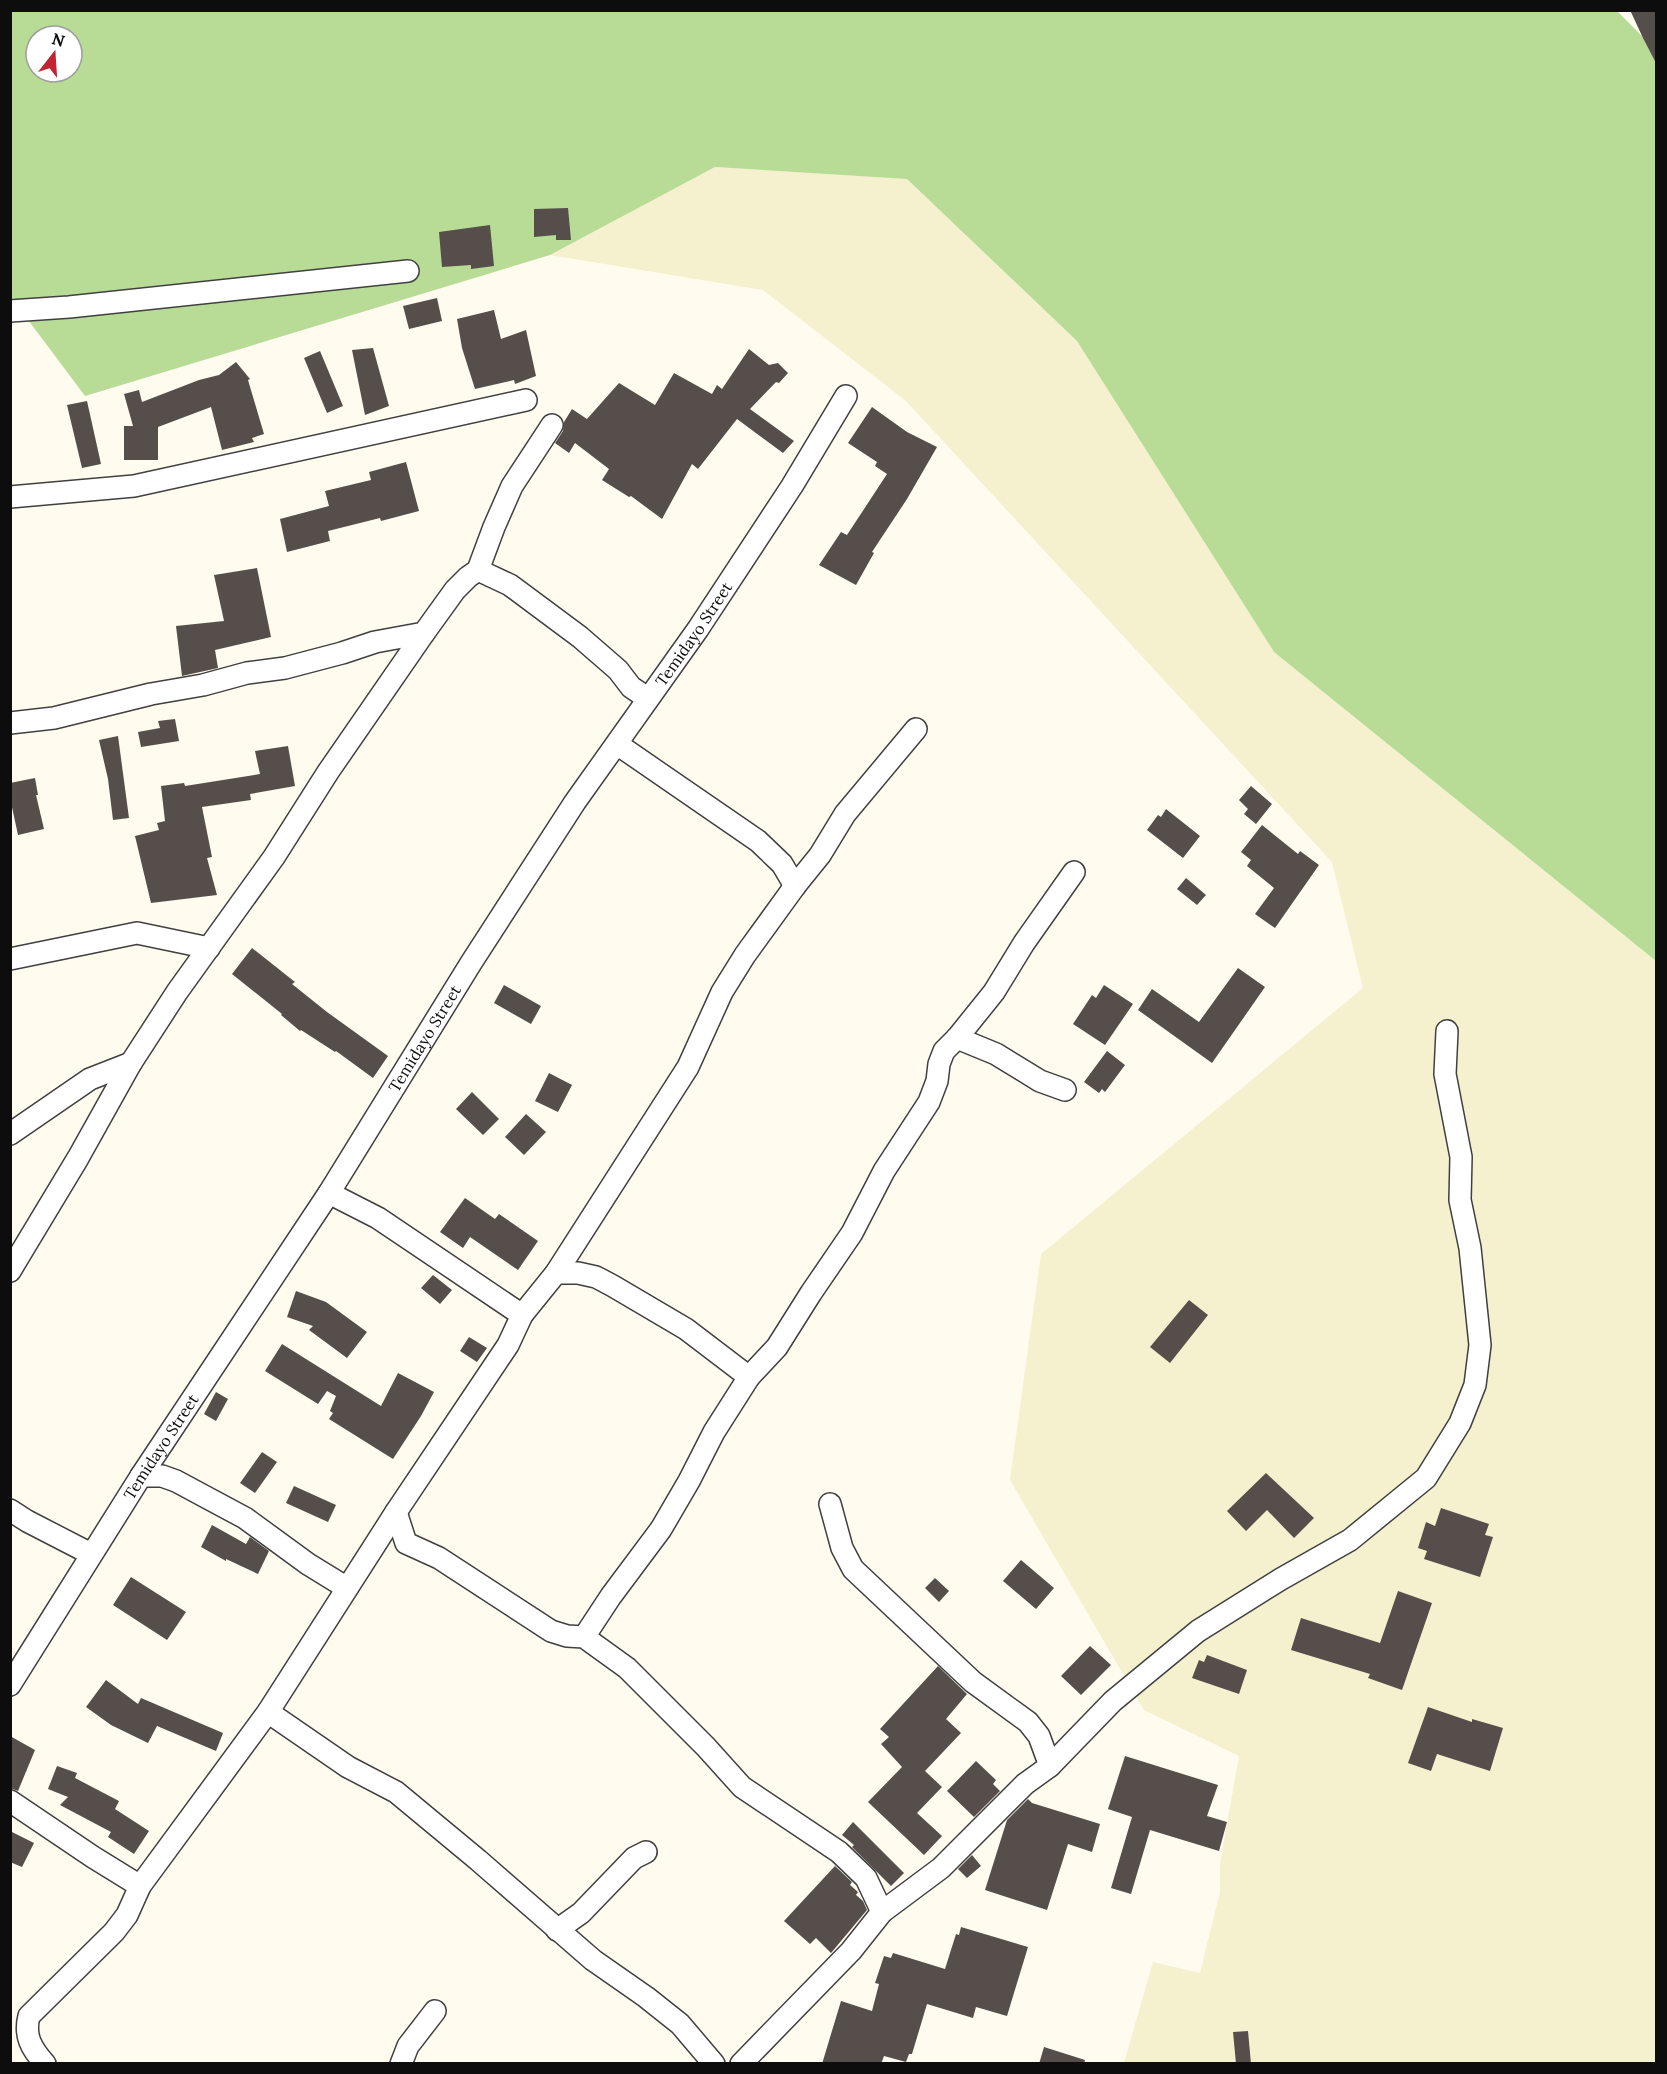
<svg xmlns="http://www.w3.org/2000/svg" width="1667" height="2074" viewBox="0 0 1667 2074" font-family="Lora,serif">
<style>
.farmland{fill:#f5f0ce}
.forest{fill:#b8db96;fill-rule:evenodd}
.building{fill:#564e4a}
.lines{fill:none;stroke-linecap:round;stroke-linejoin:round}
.minor-casing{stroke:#404040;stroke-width:24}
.minor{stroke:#fff;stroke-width:21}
.labels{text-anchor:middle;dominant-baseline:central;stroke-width:6;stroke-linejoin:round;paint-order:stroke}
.street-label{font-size:16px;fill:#0d0d0d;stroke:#fff}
</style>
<rect width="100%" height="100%" fill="#fffbee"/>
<path class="farmland" d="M715 167 907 179 1077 341 1274 652 1656 961V2063H1124L1153 1962 1200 1973 1220 1892V1864L1239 1756 1144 1710 1010 1480 1041 1254 1363 988 1332 862 906 401 763 290 550 255Z"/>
<path class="forest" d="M11 11H1617L1656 50V961L1274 652 1077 341 907 179 715 167 550 255 85 396 11 297ZM36 36H72V72H36Z"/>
<g class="building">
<path d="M1630 10H1656V63L1643 38Z"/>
<path d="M568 208 571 240H556V235L534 237V209Z"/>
<path d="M490 225 494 266 471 269V265L442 267 439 232Z"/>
<path d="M437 298 442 321 409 329 403 306Z"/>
<path d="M494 310 501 339 526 330 536 376 515 384 514 380 475 389 462 348 457 319Z"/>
<path d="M373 348 389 406 365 415 352 350Z"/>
<path d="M749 349 769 365 778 363 788 373 779 383 776 382 750 409 794 441 783 453 737 419 698 469 692 464 662 519 631 496 629 497 602 480 609 469 575 443 569 453 555 443 563 431 564 422 572 409 587 419 619 383 655 405 674 373 712 394 717 385 722 389Z"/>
<path d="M320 351 343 406 327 413 304 358Z"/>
<path d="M236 362 250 379 248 380 264 434 252 438 254 442 222 450 211 407 158 427V460H124V426H133L124 394 139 390 142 402 199 380 219 375Z"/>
<path d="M87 401 101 464 82 468 67 405Z"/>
<path d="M872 407 907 432 937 447 907 499 872 552 874 553 856 585 819 565 841 532 847 535 887 474 875 466 877 462 848 443Z"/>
<path d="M406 462 419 511 381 521 380 518 328 531 330 541 287 552 280 519 329 506 325 491 371 480 369 472Z"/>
<path d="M257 568 271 637 215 650 218 668 182 676 176 626 224 621 214 575Z"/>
<path d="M175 719 179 741 141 747 138 732 160 728 158 721Z"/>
<path d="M118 736 129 818 113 820 108 779 99 740Z"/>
<path d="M288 746 295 786 250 794 251 800 202 807 212 857 207 858 217 895 151 903 135 836 159 830 157 823 165 821 161 786 184 783 185 786 260 774 255 751Z"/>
<path d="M35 778 38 795H36L44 829 18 835 10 798V783Z"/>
<path d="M1251 786 1272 804 1256 824 1244 814 1248 809 1239 800Z"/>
<path d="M1166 809 1200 836 1183 858 1147 830 1158 815 1161 817Z"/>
<path d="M1262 825 1298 854 1300 851 1319 865 1275 928 1255 914 1274 888 1247 866 1251 860 1241 852Z"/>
<path d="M1186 878 1206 895 1197 905 1177 889Z"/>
<path d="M252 948 295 982 292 984 327 1012 388 1056 373 1078 336 1051 335 1052 301 1030 300 1031 281 1015 282 1014 232 974Z"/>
<path d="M1238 968 1265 987 1212 1063 1138 1010 1152 989 1199 1022Z"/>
<path d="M504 985 541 1006 531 1024 494 1003Z"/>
<path d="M1104 985 1133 1004 1105 1045 1073 1024 1092 995 1096 998Z"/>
<path d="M1107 1051 1125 1065 1105 1092 1102 1089 1099 1093 1084 1082Z"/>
<path d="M549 1073 572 1085 558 1112 535 1101Z"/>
<path d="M472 1092 499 1119 483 1135 456 1109Z"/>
<path d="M526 1114 546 1132 524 1155 505 1137Z"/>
<path d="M465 1198 495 1219 499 1214 538 1241 518 1270 470 1237 463 1248 440 1232Z"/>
<path d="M433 1275 452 1290 440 1304 421 1288Z"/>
<path d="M296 1291 326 1302 367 1332 347 1358 309 1330 313 1326 287 1317Z"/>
<path d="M1189 1300 1208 1315 1170 1363 1150 1347Z"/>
<path d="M469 1337 487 1348 477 1362 460 1351Z"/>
<path d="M282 1344 381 1406 398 1373 434 1392 421 1416 393 1459 329 1419 333 1413 330 1411 336 1396 327 1391 318 1404 265 1371Z"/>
<path d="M216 1392 228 1399 216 1421 204 1414Z"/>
<path d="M262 1452 277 1462 255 1493 240 1483Z"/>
<path d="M1266 1473 1314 1518 1294 1538 1267 1510 1246 1531 1227 1511Z"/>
<path d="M294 1486 336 1505 328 1522 286 1503Z"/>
<path d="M1441 1508 1489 1524 1485 1535 1493 1537 1480 1577 1424 1559 1427 1551 1418 1548 1426 1522 1435 1526Z"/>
<path d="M212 1525 246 1544 250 1537 269 1551 258 1574 226 1559V1561L201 1547Z"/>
<path d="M1021 1560 1054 1588 1036 1609 1003 1581Z"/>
<path d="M131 1577 186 1612 167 1640 113 1605Z"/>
<path d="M935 1578 949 1591 939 1602 925 1588Z"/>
<path d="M1398 1591 1432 1603 1402 1690 1368 1678 1370 1674 1291 1650 1301 1618 1380 1643Z"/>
<path d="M1090 1646 1111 1665 1081 1695 1061 1676Z"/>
<path d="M1207 1655 1247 1670 1239 1694 1192 1678 1199 1660 1204 1662Z"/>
<path d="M938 1666 967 1694 946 1719 961 1733 925 1771 942 1787 917 1813 942 1836 924 1855 868 1802 902 1767 881 1744 889 1737 880 1729Z"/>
<path d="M106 1680 138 1704 141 1698 223 1733 216 1751 157 1726 148 1743 111 1725 86 1707Z"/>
<path d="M1428 1707 1472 1722V1719L1503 1728 1490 1771 1437 1754 1431 1771 1408 1763Z"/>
<path d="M10 1736 35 1750 18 1791 10 1788Z"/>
<path d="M1125 1756 1218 1785 1207 1816 1227 1822 1219 1851 1150 1830 1131 1894 1111 1888 1132 1817 1108 1809Z"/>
<path d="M976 1761 996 1780 993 1784 1000 1791 974 1817 947 1791Z"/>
<path d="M57 1766 77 1773 75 1778 119 1801 115 1809 149 1831 134 1854 108 1837 111 1832 60 1805 68 1797 48 1789Z"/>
<path d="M1028 1799 1032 1803 1100 1824 1092 1852 1068 1844 1047 1910 985 1890 1007 1820Z"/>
<path d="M853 1822 904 1873 891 1886 852 1847 854 1845 842 1835Z"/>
<path d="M10 1831 34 1843 22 1867 10 1862Z"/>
<path d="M972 1855 981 1866 967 1878 958 1869Z"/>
<path d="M835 1866 852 1882 850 1885 858 1892 856 1895 863 1901 867 1910 831 1953 816 1938 810 1944 784 1921Z"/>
<path d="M961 1927 1028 1947 1007 2016 976 2007 973 2018 927 2004 912 2054H909L906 2062 884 2056 881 2064H822L841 2001 872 2011 879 1984 875 1983 884 1956 891 1958 893 1953 945 1969 956 1934 959 1935Z"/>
<path d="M1248 2031 1251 2064H1236L1233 2032Z"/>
<path d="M1044 2047 1085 2060 1084 2064H1039Z"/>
</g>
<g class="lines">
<defs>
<g id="minor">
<path d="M10 311 69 307 408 271"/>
<path d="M10 497 134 486 526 400"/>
<path d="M478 570 510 585 580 637 618 670 631 687 647 698"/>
<path d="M10 723 54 718 151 694 203 685 247 673 285 668 342 653 375 642 424 633 455 590 468 577 478 570 494 527 512 486 552 425"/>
<path d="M617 744 758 841 782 864 795 886"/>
<path d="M10 959 137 933 209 948"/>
<path d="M957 1038 996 1054 1040 1081 1065 1090"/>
<path d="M10 1134 90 1079 131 1063"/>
<path d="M329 1193 378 1218 522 1315"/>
<path d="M10 1271 78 1158 131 1063 177 992 274 857 328 772 424 633"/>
<path d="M556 1273H578L596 1277 613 1286 686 1329 749 1377"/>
<path d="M141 1476H162L176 1481 245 1518 308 1564 347 1588"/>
<path d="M10 1510 27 1521 91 1554"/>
<path d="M396 1512 406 1543 439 1558 551 1631 567 1636 584 1637 627 1668 706 1747 742 1787 839 1852 866 1878 882 1912"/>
<path d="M584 1637 611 1596 661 1529 689 1481 714 1432 749 1377 777 1347 811 1293 852 1233 884 1171 929 1102 937 1081 939 1064 944 1051 957 1038 994 992 1024 943 1074 872"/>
<path id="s1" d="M10 1685 141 1476 329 1193 471 963 575 802 698 629 792 486 846 396"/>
<path d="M268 1712 348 1767 396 1792 478 1860 593 1960 646 1997 680 2024 714 2064"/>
<path d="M1050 1766 1113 1701 1198 1631 1281 1579 1350 1540 1426 1478 1460 1423 1475 1385 1480 1345 1470 1248 1460 1200 1461 1157 1445 1074 1447 1031"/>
<path d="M10 1801 93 1857 140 1886"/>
<path d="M557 1930 581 1913 634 1858 646 1852"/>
<path d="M45 2064C31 2048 24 2036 29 2016L114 1932 127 1915 140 1886 268 1712 396 1512 508 1345 522 1315 556 1273 688 1067 722 992 745 955 795 886 820 855 845 814 916 729"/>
<path d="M401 2064 408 2046 435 2011"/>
<path d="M741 2064 851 1951 882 1912 941 1868 1025 1784 1050 1766 1039 1736 1028 1722 973 1682 853 1569 842 1548 830 1504"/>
</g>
</defs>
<use href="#minor" class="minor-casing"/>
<use href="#minor" class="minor"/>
</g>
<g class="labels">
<g class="street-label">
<text stroke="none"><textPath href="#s1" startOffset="1254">Temidayo Street</textPath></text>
<text stroke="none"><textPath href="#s1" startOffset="768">Temidayo Street</textPath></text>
<text stroke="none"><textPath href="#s1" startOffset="282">Temidayo Street</textPath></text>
</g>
</g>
<rect width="1667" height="2074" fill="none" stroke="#0d0d0d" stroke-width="24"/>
<g transform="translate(54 54) rotate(17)"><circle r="28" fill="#ffffff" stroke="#9e9e9e" stroke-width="1.5"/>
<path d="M0-4.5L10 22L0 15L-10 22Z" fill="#c02332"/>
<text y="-9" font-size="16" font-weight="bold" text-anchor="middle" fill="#0d0d0d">N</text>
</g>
</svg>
